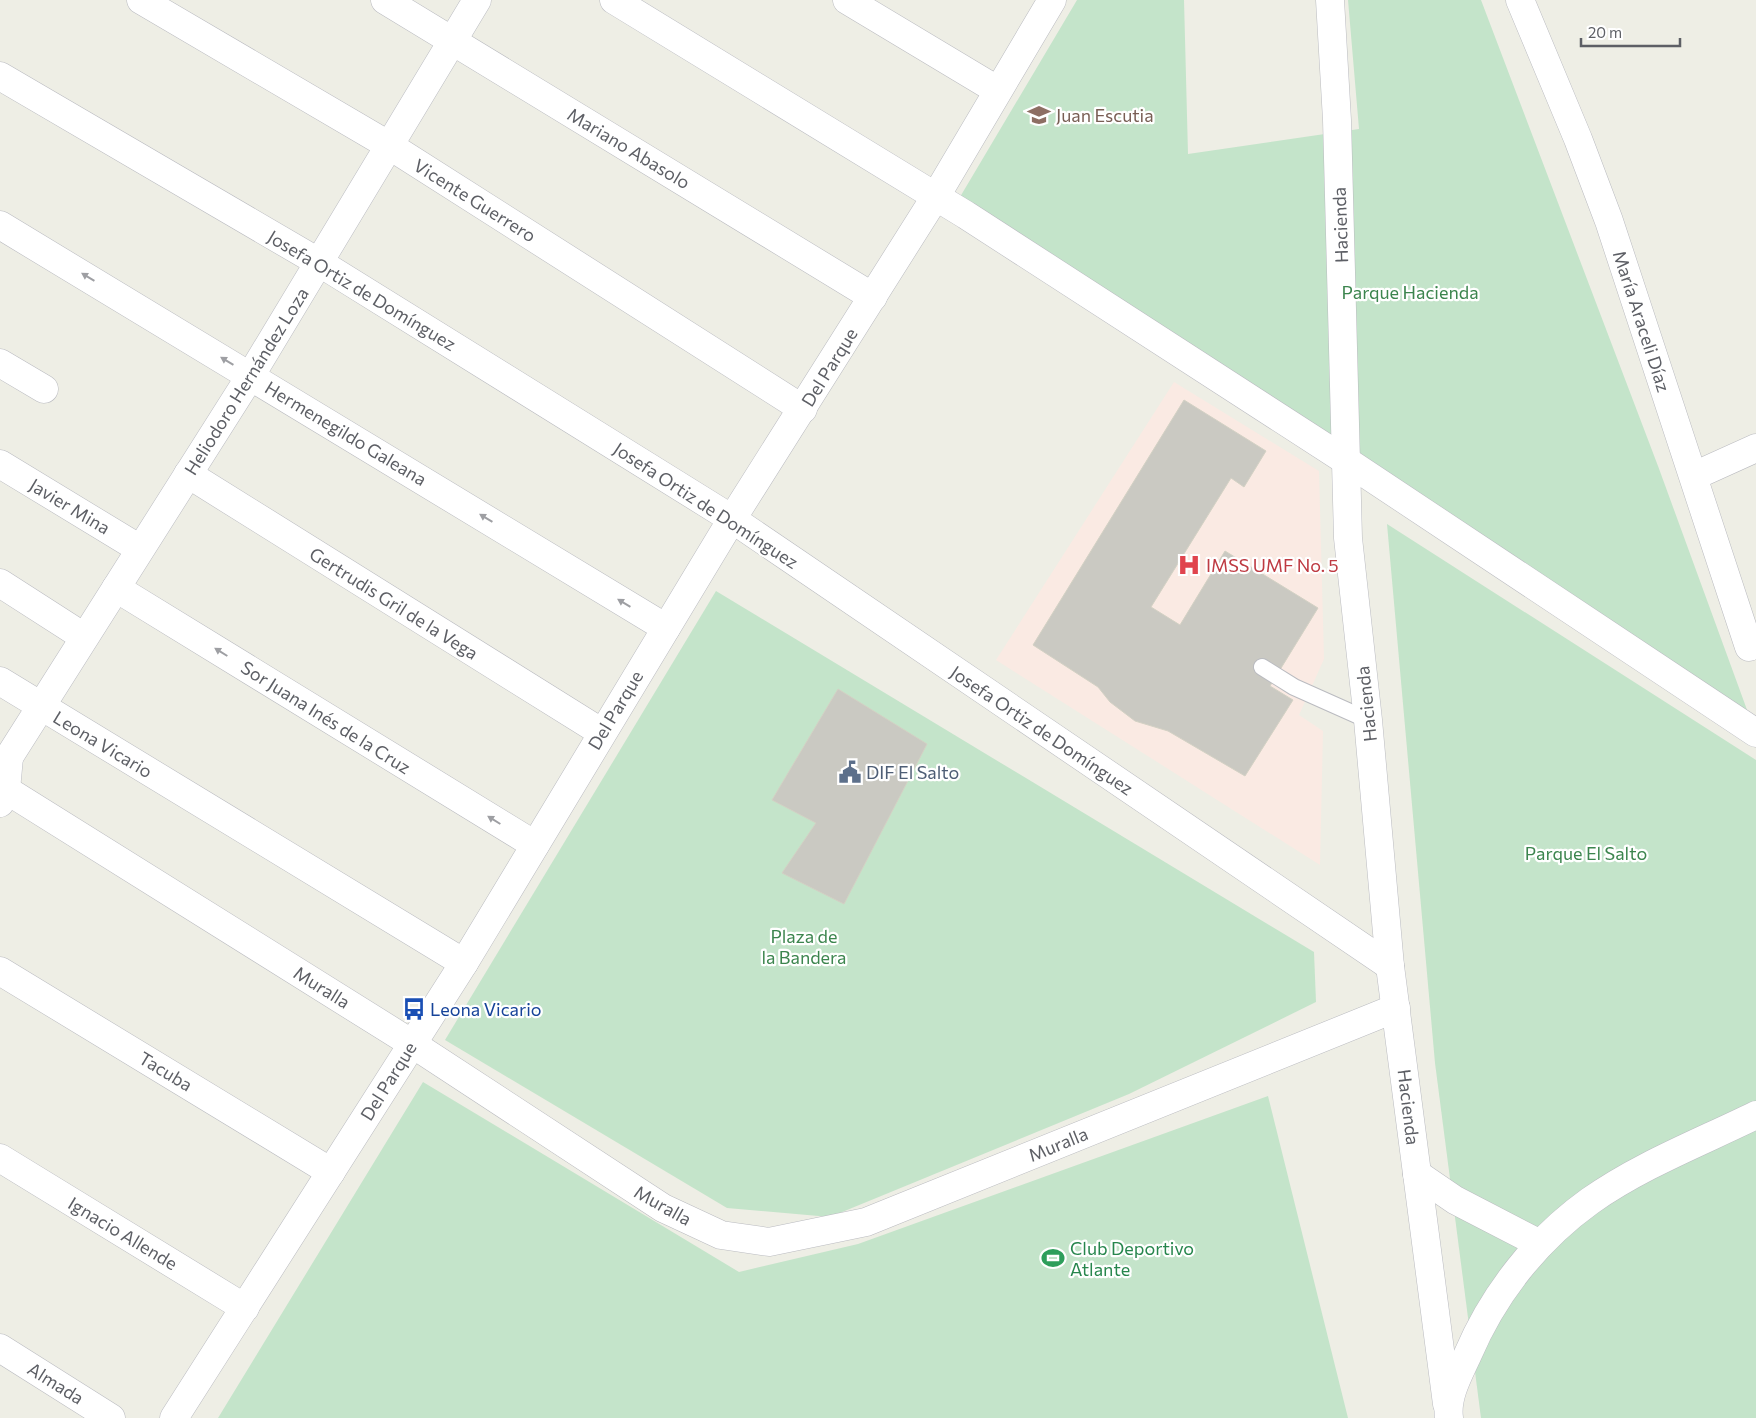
<svg xmlns="http://www.w3.org/2000/svg" width="1756" height="1418" viewBox="0 0 1756 1418" font-family="Commissioner,sans-serif">
<style>
.medical{fill:#faeae3}
.green{fill:#c4e4ca}
.building{fill:#cac9c2;stroke:#d3d1c4}
.lines{fill:none;stroke-linecap:round;stroke-linejoin:round}
.lane-casing{stroke:#babbc0;stroke-width:18}
.street-casing{stroke:#babbc0;stroke-width:29}
.secondary-casing{stroke:#bbbcc2;stroke-width:29}
.lane{stroke:#fff;stroke-width:16}
.street{stroke:#fff;stroke-width:28}
.secondary{stroke:#fff;stroke-width:28}
.oneway{fill:#9e9fa3}
.labels{text-anchor:middle;dominant-baseline:central;stroke-width:4.5;stroke-linejoin:round;paint-order:stroke}
.education-label{font-size:18px;fill:#785e54;stroke:#fff;text-anchor:start}
.street-label{font-size:18px;fill:#5d5f65;stroke:#fff}
.park-label{font-size:18px;fill:#3c854e;stroke:#fff}
.health-label{font-size:18px;fill:#be3a42;stroke:#fff;text-anchor:start}
.service-label{font-size:18px;fill:#4e5e75;stroke:#fff;text-anchor:start}
.transit-label{font-size:18px;fill:#164399;stroke:#fff;text-anchor:start}
.leisure-label{font-size:18px;fill:#27864d;stroke:#fff;text-anchor:start}
</style>
<rect width="100%" height="100%" fill="#eeeee5"/>
<path class="medical" d="M1174 382 1319 471 1324 659 1299 715 1323 731 1320 865 996 660Z"/>
<g class="green">
<path d="M1077 0H1184L1188 154 1359 129 1348 0H1481L1658 466 1750 718 960 197Z"/>
<path d="M1387 524 1756 760V1418H1481L1435 1063Z"/>
<path d="M716 591 1314 952 1316 1002 1129 1094 830 1217 727 1208 445 1040Z"/>
<path d="M423 1082 739 1272 858 1244 1268 1096 1348 1418H218Z"/>
</g>
<g class="building">
<path d="M1184 400 1266 451 1244 487 1231 478 1151 607 1180 625 1225 551 1318 608 1270 686 1293 700 1245 776 1168 731 1135 721 1110 702 1098 687 1033 645Z"/>
<path d="M838 689 927 744 844 904 782 873 816 823 772 800Z"/>
</g>
<g class="lines">
<defs>
<path id="lane" d="M1262 667 1294 687 1368 720"/>
<g id="street">
<path d="M141 0 390 146 803 409"/>
<path d="M385 0 873 297"/>
<path d="M847 0 997 90"/>
<path d="M1330 0 1337 120 1348 538 1368 720 1390 966 1447 1404"/>
<path d="M1520 0 1578 139 1609 221 1749 647"/>
<path d="M0 76 320 263 732 519 1390 966"/>
<path d="M0 225 666 628"/>
<path d="M0 363 44 389"/>
<path d="M0 464 140 549"/>
<path d="M188 474 601 732"/>
<path d="M1694 476 1756 448"/>
<path d="M0 583 84 637"/>
<path d="M116 588 535 845"/>
<path d="M0 681 464 963"/>
<path d="M0 786 411 1043 663 1208 721 1235 769 1242 866 1222 1396 1008"/>
<path d="M0 971 331 1172"/>
<path d="M0 1158 245 1308"/>
<path d="M1417 1174 1455 1200 1540 1244"/>
<path d="M0 1348 111 1418"/>
<path d="M174 1418 464 963 732 519 936 196 1052 0"/>
</g>
<g id="secondary">
<path d="M614 0 966 215 1348 462 1756 733"/>
<path d="M0 763 9 757 251 375 477 0"/>
<path d="M0 803 6 790 9 757"/>
<path d="M1449 1418C1446 1396 1459 1374 1468 1354 1494 1293 1537 1239 1590 1201 1641 1165 1701 1142 1756 1115"/>
</g>
</defs>
<use href="#lane" class="lane-casing"/>
<use href="#street" class="street-casing"/>
<use href="#secondary" class="secondary-casing"/>
<use href="#lane" class="lane"/>
<use href="#street" class="street"/>
<use href="#secondary" class="secondary"/>
</g>
<defs><path id="oneway-solid" d="M-6-.8H1V-3.2L6.5 0L1 3.2V.8H-6Z" transform="scale(1.25)"/></defs>
<g class="oneway">
<use href="#oneway-solid" transform="translate(88 277) rotate(-149)"/>
<use href="#oneway-solid" transform="translate(227 361) rotate(-149)"/>
<use href="#oneway-solid" transform="translate(486 518) rotate(-149)"/>
<use href="#oneway-solid" transform="translate(624 603) rotate(-149)"/>
<use href="#oneway-solid" transform="translate(221 652) rotate(-148)"/>
<use href="#oneway-solid" transform="translate(494 820) rotate(-148)"/>
</g>
<defs>
<symbol id="school-bare" viewBox="-9 -9 18 18"><path d="M0-5L7-2L0 1L-7-2ZM-4 1L0 2.5L4 1V4Q0 6-4 4Z" fill="#8d6e63" stroke="#fff" stroke-width="2.5" paint-order="stroke"/></symbol>
<symbol id="hospital-bare" viewBox="-9 -9 18 18"><path d="M-5-5h3v3.5h4V-5h3V5h-3V1.5h-4V5h-3Z" fill="#e0444e" stroke="#fff" stroke-width="2.5" paint-order="stroke"/></symbol>
<symbol id="civic-bare" viewBox="-9 -9 18 18"><path d="M-.6-6.5H3V-4.5H.6V-3L4-1V1h2V6H-6V1h2V-1L-.6-3ZM-1.2 2.5V6h2.4V2.5Z" fill="#5c6f8a" stroke="#fff" stroke-width="2.5" paint-order="stroke"/></symbol>
<symbol id="bus-bare" viewBox="-9 -9 18 18"><path d="M-5-6H5V4H4V6H2V4H-2V6H-4V4H-5ZM-3.5-4V0h7V-4ZM-3.5 1.2v1.5H-2V1.2ZM2 1.2v1.5H3.5V1.2Z" fill="#1a4fb4" stroke="#fff" stroke-width="2.5" paint-order="stroke"/></symbol>
<symbol id="stadium-bare" viewBox="-9 -9 18 18"><path d="M0-5a6.5 5 0 1 0 0 10a6.5 5 0 1 0 0-10ZM-3.5-1.8h7v3.6h-7Z" fill="#2e9e5b" stroke="#fff" stroke-width="2.5" paint-order="stroke"/></symbol>
</defs>
<g fill-rule="evenodd">
<use href="#school-bare" x="1023" y="99" width="32" height="32"/>
<use href="#hospital-bare" x="1173" y="549" width="32" height="32"/>
<use href="#civic-bare" x="834" y="756" width="32" height="32"/>
<use href="#bus-bare" x="398" y="993" width="32" height="32"/>
<use href="#stadium-bare" x="1037" y="1242" width="32" height="32"/>
</g>
<g class="labels">
<g class="education-label">
<text x="1056" y="115">Juan Escutia</text>
</g>
<g class="street-label">
<text transform="translate(629 148) rotate(31)">Mariano Abasolo</text>
<text transform="translate(475 200) rotate(32)">Vicente Guerrero</text>
<text transform="translate(1340 225) rotate(-92)">Hacienda</text>
<text transform="translate(362 290) rotate(31)">Josefa Ortiz de Domínguez</text>
<text transform="translate(1642 321) rotate(72)">María Araceli Díaz</text>
<text transform="translate(829 367) rotate(-58)">Del Parque</text>
<text transform="translate(246 381) rotate(-58)">Heliodoro Hernández Loza</text>
<text transform="translate(346 433) rotate(31)">Hermenegildo Galeana</text>
<text transform="translate(706 505) rotate(33)">Josefa Ortiz de Domínguez</text>
<text transform="translate(70 506) rotate(31)">Javier Mina</text>
<text transform="translate(394 603) rotate(32)">Gertrudis Gril de la Vega</text>
<text transform="translate(1366 704) rotate(-96)">Hacienda</text>
<text transform="translate(615 710) rotate(-59)">Del Parque</text>
<text transform="translate(326 717) rotate(32)">Sor Juana Inés de la Cruz</text>
<text transform="translate(1042 730) rotate(34)">Josefa Ortiz de Domínguez</text>
<text transform="translate(103 744) rotate(31)">Leona Vicario</text>
<text transform="translate(322 987) rotate(32)">Muralla</text>
<text transform="translate(166 1071) rotate(31)">Tacuba</text>
<text transform="translate(388 1081) rotate(-58)">Del Parque</text>
<text transform="translate(1409 1107) rotate(83)">Hacienda</text>
<text transform="translate(1058 1144) rotate(-22)">Muralla</text>
<text transform="translate(663 1205) rotate(29)">Muralla</text>
<text transform="translate(123 1233) rotate(31)">Ignacio Allende</text>
<text transform="translate(56 1383) rotate(32)">Almada</text>
</g>
<g class="park-label">
<text x="1410" y="292">Parque Hacienda</text>
<text x="1586" y="853">Parque El Salto</text>
<text x="804" y="936">Plaza de<tspan x="804" dy="21">la Bandera</tspan></text>
</g>
<g class="health-label">
<text x="1206" y="565">IMSS UMF No. 5</text>
</g>
<g class="service-label">
<text x="866" y="772">DIF El Salto</text>
</g>
<g class="transit-label">
<text x="430" y="1009">Leona Vicario</text>
</g>
<g class="leisure-label">
<text x="1070" y="1248">Club Deportivo<tspan x="1070" dy="21">Atlante</tspan></text>
</g>
</g>
<path d="M1581 38v8h99v-8" fill="none" stroke="#5d5f65" stroke-width="2.5"/>
<text x="1588" y="38" font-size="15" fill="#5d5f65" stroke="#ffffff" stroke-width="4" paint-order="stroke">20 m</text>
</svg>
